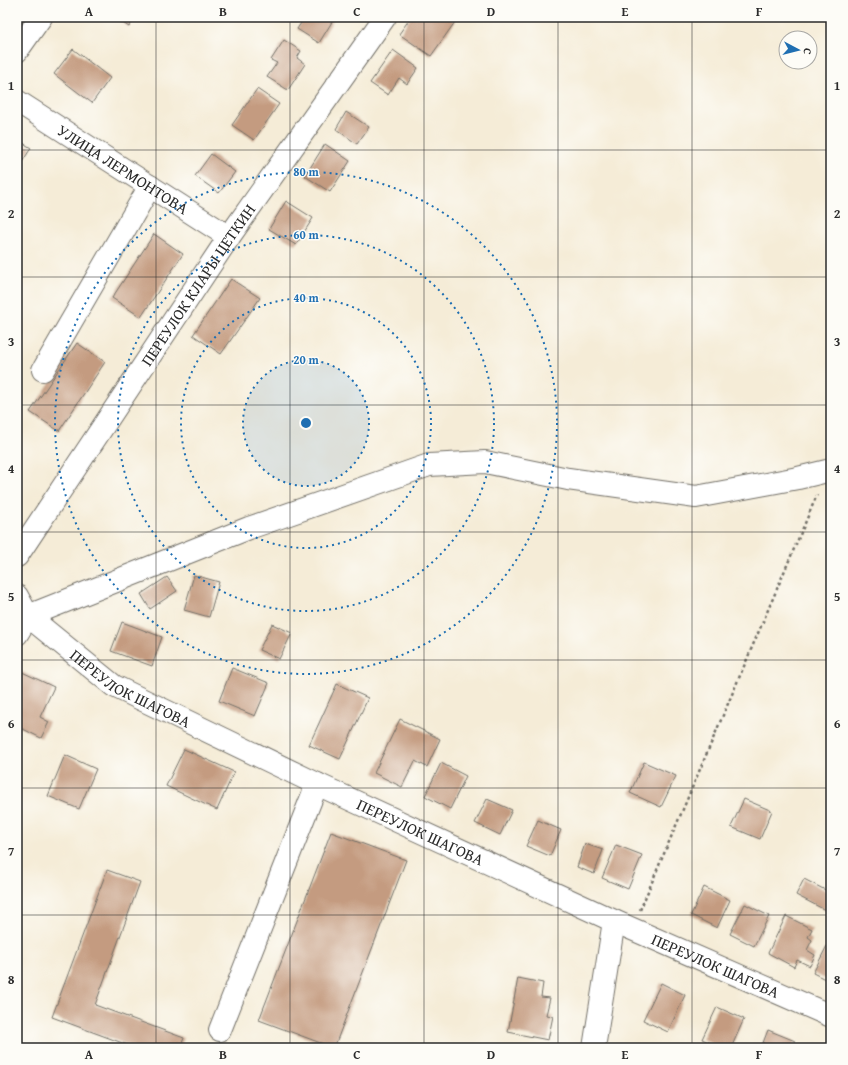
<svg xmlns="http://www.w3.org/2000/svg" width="848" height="1065" viewBox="0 0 848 1065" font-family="'Gentium Book Plus',serif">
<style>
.building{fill:#c49b80}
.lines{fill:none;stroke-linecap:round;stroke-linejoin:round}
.minor-casing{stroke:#726f67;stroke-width:24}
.path{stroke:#726f67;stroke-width:2.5;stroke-dasharray:3 3;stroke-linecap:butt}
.minor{stroke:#fff;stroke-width:22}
.grid{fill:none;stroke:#2b2b2b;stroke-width:1;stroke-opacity:0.55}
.ring{fill:none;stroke:#1f6fb2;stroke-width:2;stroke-dasharray:2 4}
.labels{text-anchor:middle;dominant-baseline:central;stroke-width:3;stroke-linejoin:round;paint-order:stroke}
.street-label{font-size:16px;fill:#2b2b2b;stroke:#fdfcf7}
.centre{fill:#1f6fb2;stroke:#fdfcf7;stroke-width:2}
.ring-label{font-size:12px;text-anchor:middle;font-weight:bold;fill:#1f6fb2;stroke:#fdfcf7;stroke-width:3;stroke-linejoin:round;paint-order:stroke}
.neatline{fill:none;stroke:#2b2b2b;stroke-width:1.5}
.grid-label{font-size:13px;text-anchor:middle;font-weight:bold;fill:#2b2b2b}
</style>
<rect width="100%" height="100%" fill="#fdfcf7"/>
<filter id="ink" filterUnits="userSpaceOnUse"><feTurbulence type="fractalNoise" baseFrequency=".025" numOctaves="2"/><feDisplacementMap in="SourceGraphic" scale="8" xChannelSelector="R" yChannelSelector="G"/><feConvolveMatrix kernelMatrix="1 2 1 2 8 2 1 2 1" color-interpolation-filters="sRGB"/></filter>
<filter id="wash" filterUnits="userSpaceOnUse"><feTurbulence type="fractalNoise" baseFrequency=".012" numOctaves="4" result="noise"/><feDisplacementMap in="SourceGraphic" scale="16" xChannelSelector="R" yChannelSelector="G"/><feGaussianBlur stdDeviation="0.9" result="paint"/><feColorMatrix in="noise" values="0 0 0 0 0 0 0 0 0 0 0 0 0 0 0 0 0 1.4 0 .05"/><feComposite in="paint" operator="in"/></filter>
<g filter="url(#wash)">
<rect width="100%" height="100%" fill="#f5ecd7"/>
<g id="blocks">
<g class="building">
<path d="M114 17H135L129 27Z"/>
<path d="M305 17H335L319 43 297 29Z"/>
<path d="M411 17H448L455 22 431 56 399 34Z"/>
<path d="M284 40 301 51 297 58 305 64 288 90 267 77 277 63 271 60Z"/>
<path d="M73 49 110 78 92 103 54 74Z"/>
<path d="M393 50 418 68 407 84 399 78 388 95 370 83Z"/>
<path d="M257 89 279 104 254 140 232 125Z"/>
<path d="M346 112 369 127 357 144 336 129Z"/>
<path d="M17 139 31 148 17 170Z"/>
<path d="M325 144 350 161 330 192 305 176Z"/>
<path d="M211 154 235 172 219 193 195 176Z"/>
<path d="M286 201 313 218 296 245 269 229Z"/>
<path d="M154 234 183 254 141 317 112 298Z"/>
<path d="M231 279 260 298 221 354 193 335Z"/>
<path d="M77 343 105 362 59 431 30 412Z"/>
<path d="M194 575 219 582 209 617 184 610Z"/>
<path d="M167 577 177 591 150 609 141 594Z"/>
<path d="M122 622 162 637 152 666 111 651Z"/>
<path d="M272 624 292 633 279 659 259 650Z"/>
<path d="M232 668 269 683 255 716 219 701Z"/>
<path d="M20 671 54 687 40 717 49 722 41 738 17 726V677Z"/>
<path d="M337 684 368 698 340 759 309 745Z"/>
<path d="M400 719 440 739 427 767 415 761 402 787 374 773Z"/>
<path d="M184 749 234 772 217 810 166 786Z"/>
<path d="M65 755 96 769 79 809 48 796Z"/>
<path d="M644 762 676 776 661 807 630 793Z"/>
<path d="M441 763 466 776 450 809 425 796Z"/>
<path d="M487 799 512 810 500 835 475 823Z"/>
<path d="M744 799 772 811 760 839 731 827Z"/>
<path d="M538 820 561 830 550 856 526 846Z"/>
<path d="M331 832 406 860 334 1048 259 1020Z"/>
<path d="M585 844 603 850 594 874 577 867Z"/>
<path d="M616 845 642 855 628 889 602 878Z"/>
<path d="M107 870 140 882 95 1005 184 1038 180 1048H136L52 1017Z"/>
<path d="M804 879 831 893V913L796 895Z"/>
<path d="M704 887 730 900 717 928 691 915Z"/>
<path d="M745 904 769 916 754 946 730 934Z"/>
<path d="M786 916 812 929 808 937 812 940 807 950 815 955 810 966 797 960 794 967 768 953Z"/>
<path d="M831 938V982L813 973Z"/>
<path d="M518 978 543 983 541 997 550 998 546 1015 553 1016 548 1040 508 1032Z"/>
<path d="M661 983 685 995 668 1032 643 1020Z"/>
<path d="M717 1007 744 1019 731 1048H722L702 1039Z"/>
<path d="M768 1030 795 1041 792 1048H761Z"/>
</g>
</g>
</g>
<g filter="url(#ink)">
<use href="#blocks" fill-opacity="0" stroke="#726f67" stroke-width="1"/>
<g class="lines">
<defs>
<g id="minor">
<path d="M17 51 41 17"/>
<path id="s1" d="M17 101 229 237"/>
<path d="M43 370 150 186"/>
<path id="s2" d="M17 556 229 237 385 17"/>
<path id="s3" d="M17 596 28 616 114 686 317 784 614 921 831 1016"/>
<path d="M28 616 249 528 429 465 485 462 568 479 696 497 798 478 831 470"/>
<path d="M17 634 28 616"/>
<path d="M220 1030 317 784"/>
<path d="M594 1048 614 921"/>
</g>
</defs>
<use href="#minor" class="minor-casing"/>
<path class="path" d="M640 910 817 495"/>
<use href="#minor" class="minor"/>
</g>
</g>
<path class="grid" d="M156 17V1048M290 17V1048M424 17V1048M558 17V1048M692 17V1048M17 150H831M17 277H831M17 405H831M17 532H831M17 660H831M17 788H831M17 915H831"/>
<circle cx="306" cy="423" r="63" fill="#1f6fb2" fill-opacity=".12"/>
<g class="ring">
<circle cx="306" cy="423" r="63"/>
<circle cx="306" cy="423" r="125"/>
<circle cx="306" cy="423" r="188"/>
<circle cx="306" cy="423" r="251"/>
</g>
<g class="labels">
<g class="street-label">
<text stroke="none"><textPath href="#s1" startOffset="126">УЛИЦА ЛЕРМОНТОВА</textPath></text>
<text stroke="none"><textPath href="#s2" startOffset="326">ПЕРЕУЛОК КЛАРЫ ЦЕТКИН</textPath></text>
<text stroke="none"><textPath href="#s3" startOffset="149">ПЕРЕУЛОК ШАГОВА</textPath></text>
<text stroke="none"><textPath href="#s3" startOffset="473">ПЕРЕУЛОК ШАГОВА</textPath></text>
<text stroke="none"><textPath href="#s3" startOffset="797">ПЕРЕУЛОК ШАГОВА</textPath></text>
</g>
</g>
<circle cx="306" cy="423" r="6" class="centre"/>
<g class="ring-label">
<text x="306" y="176">80 m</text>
<text x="306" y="239">60 m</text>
<text x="306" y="302">40 m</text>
<text x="306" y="364">20 m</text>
</g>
<rect width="848" height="1065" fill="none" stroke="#fdfcf7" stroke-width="44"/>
<g transform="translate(798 50) rotate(97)"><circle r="19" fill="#fdfcf7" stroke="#a9a8a5"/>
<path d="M0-3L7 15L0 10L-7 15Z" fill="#1f6fb2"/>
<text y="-6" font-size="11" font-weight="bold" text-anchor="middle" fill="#2b2b2b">С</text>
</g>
<rect x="22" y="22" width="804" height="1021" class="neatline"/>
<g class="grid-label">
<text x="89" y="16">A</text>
<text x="223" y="16">B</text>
<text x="357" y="16">C</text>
<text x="491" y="16">D</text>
<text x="625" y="16">E</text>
<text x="759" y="16">F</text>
<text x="11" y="90">1</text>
<text x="837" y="90">1</text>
<text x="11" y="218">2</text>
<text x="837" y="218">2</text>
<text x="11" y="346">3</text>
<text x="837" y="346">3</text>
<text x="11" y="473">4</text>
<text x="837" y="473">4</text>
<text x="11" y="601">5</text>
<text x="837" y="601">5</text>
<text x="11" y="728">6</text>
<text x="837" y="728">6</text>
<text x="11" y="856">7</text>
<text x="837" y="856">7</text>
<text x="11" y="984">8</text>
<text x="837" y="984">8</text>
<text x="89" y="1059">A</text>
<text x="223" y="1059">B</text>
<text x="357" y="1059">C</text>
<text x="491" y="1059">D</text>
<text x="625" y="1059">E</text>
<text x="759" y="1059">F</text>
</g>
</svg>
